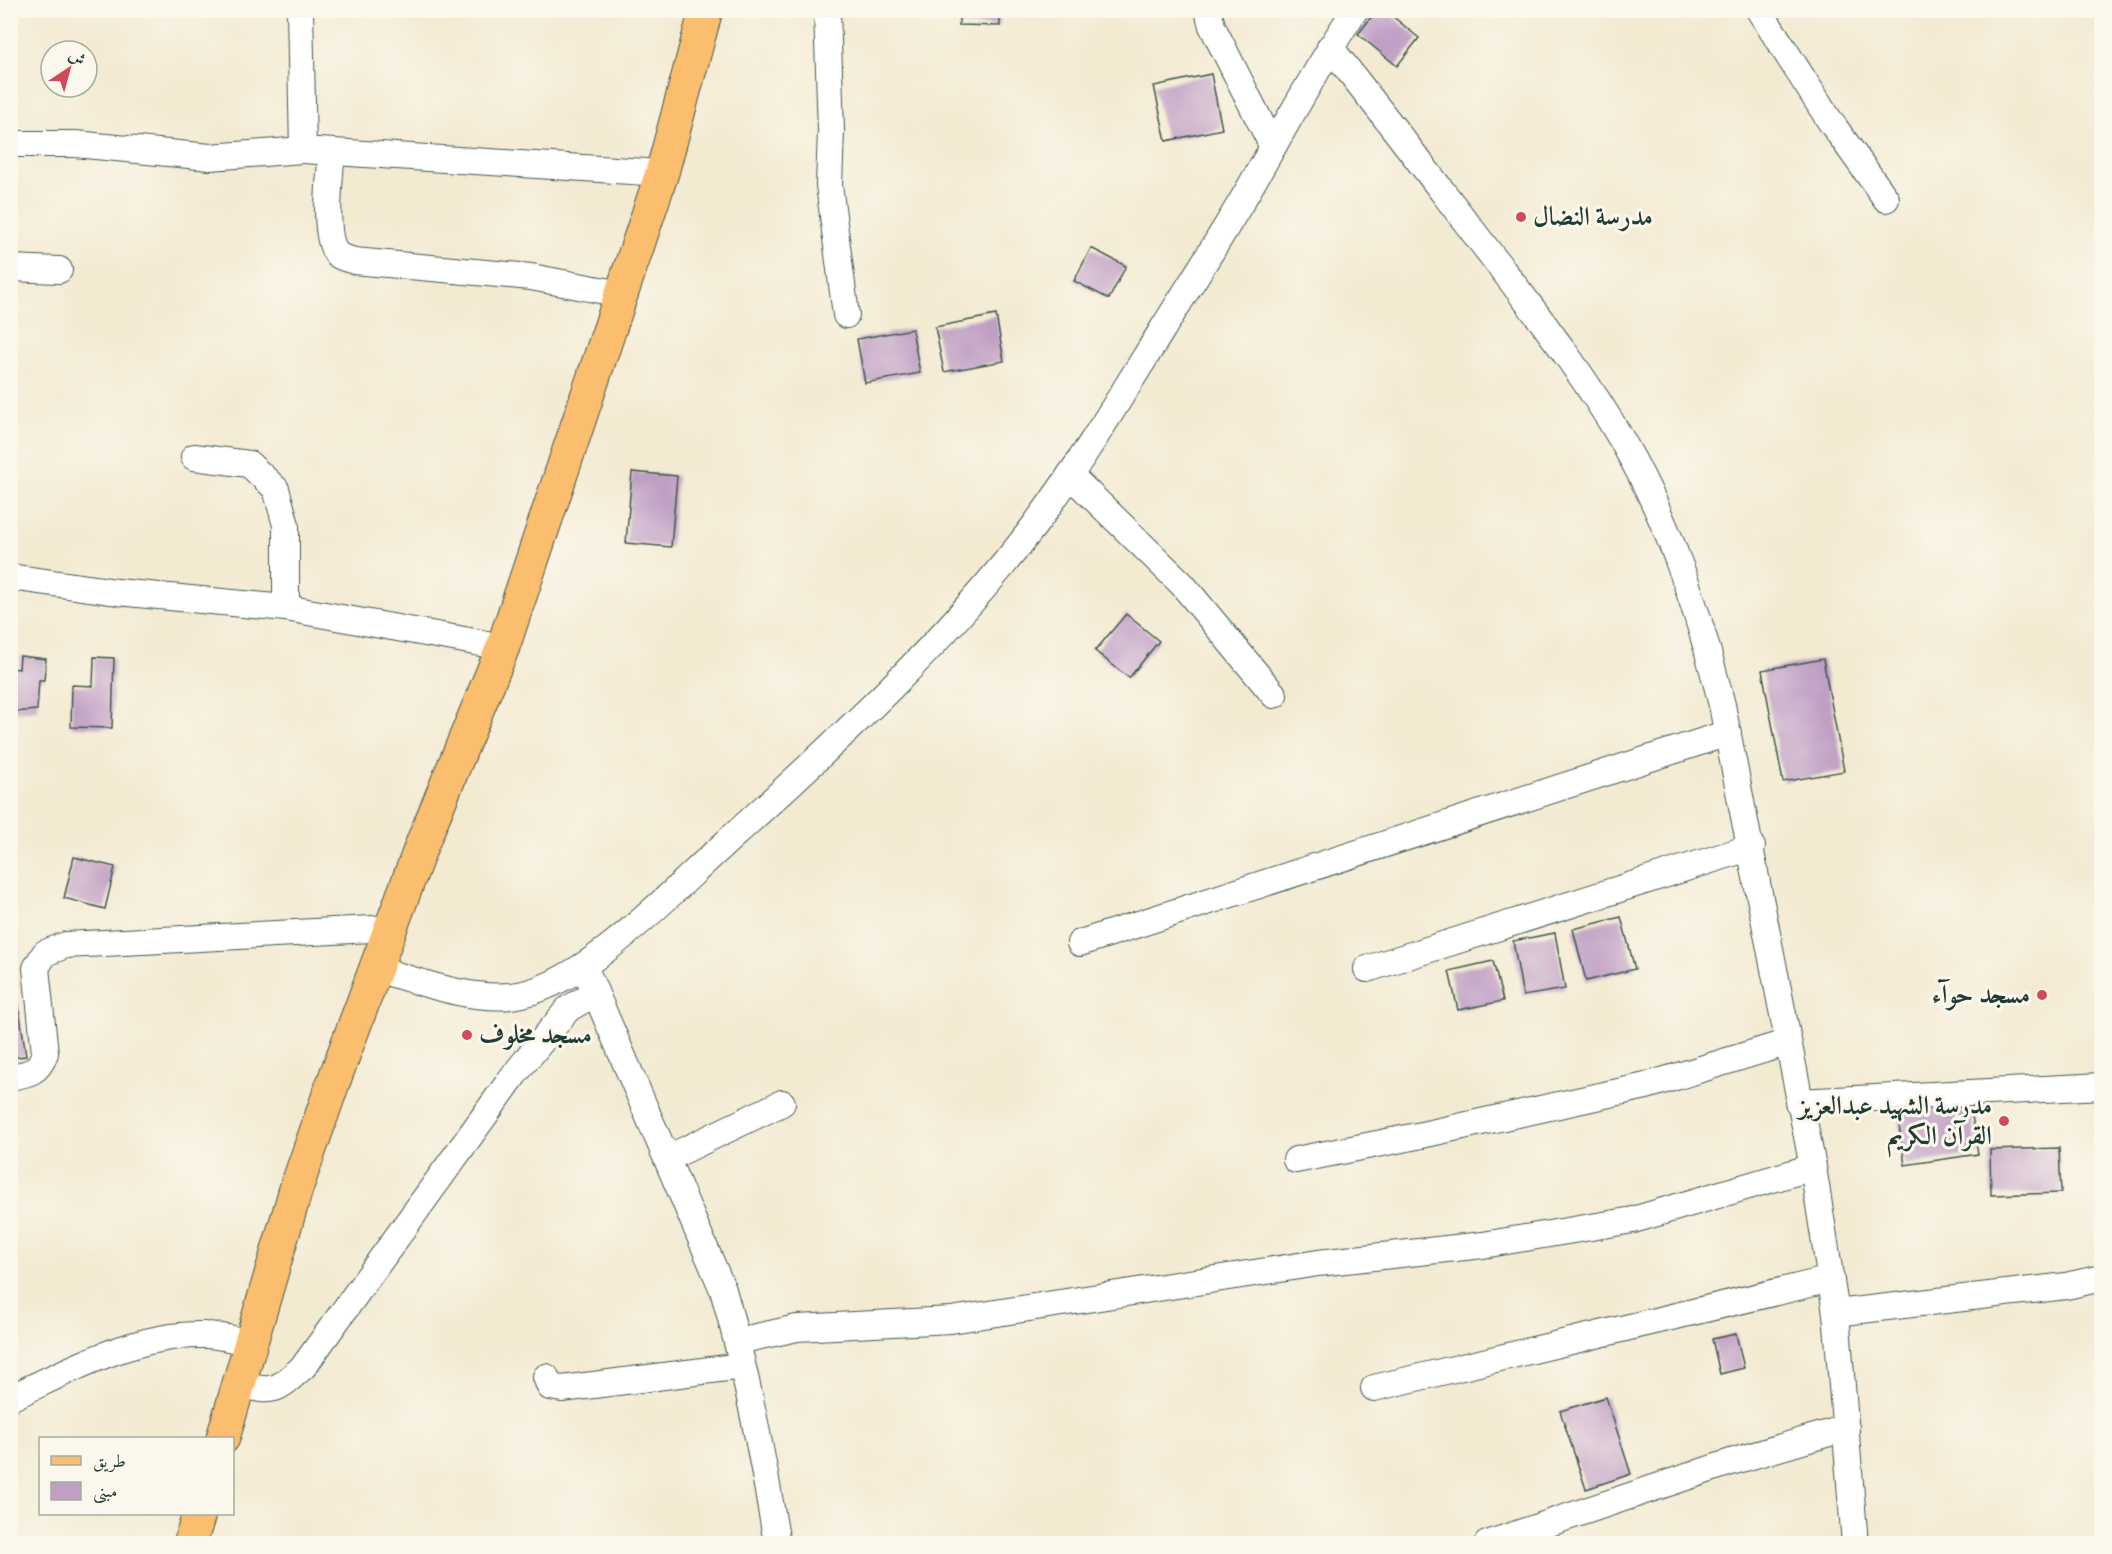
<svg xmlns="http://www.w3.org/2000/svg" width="2112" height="1554" viewBox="0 0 2112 1554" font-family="'IM FELL DW Pica',Amiri,serif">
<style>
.building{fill:#bf9fc4}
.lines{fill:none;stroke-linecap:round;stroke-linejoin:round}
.minor-casing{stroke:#3f574c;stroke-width:28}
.major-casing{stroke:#3f574c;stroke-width:35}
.minor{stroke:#fff;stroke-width:26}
.major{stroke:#fbbd6e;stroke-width:33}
.poi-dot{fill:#d1495b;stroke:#fbf7ec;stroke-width:2}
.labels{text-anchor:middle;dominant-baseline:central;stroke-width:6;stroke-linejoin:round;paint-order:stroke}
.poi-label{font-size:26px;font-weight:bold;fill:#1f3d34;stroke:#fbf7ec;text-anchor:start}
</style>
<rect width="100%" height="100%" fill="#fbf7ec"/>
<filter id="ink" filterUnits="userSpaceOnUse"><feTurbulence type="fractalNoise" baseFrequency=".0167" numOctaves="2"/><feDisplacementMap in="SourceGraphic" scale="12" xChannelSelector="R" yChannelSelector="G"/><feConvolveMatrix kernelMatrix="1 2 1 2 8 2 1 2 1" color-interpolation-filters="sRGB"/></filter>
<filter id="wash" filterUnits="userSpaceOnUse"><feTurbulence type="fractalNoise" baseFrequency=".008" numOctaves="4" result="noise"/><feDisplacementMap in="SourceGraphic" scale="24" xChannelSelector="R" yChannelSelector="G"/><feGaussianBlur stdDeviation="1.35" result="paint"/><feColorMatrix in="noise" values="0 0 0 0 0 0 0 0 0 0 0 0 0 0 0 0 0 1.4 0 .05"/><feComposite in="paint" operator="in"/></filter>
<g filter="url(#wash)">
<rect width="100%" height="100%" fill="#f3ead2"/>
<g id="blocks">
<g class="building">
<path d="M959 10H1000V26L959 25Z"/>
<path d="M1377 10H1385L1419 38 1397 66 1358 34Z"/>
<path d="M1211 74 1222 129 1166 141 1154 86Z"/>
<path d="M1091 248 1126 266 1109 299 1074 281Z"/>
<path d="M996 315 1004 361 944 372 935 327Z"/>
<path d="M912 329 920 373 865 383 857 339Z"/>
<path d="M632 472 677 476 671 547 626 543Z"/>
<path d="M1126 614 1159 641 1129 678 1095 651Z"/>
<path d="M20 656 46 659 44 680H39L37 710 13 712 10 708V668L19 669Z"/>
<path d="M94 657 114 658 112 728 71 727 72 685 93 686Z"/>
<path d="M1823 659 1844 771 1783 782 1762 670Z"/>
<path d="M74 857 115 867 105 909 64 898Z"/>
<path d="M1621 917 1635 969 1586 981 1573 929Z"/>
<path d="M1555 933 1565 989 1523 996 1513 941Z"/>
<path d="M1493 961 1503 1001 1458 1010 1449 971Z"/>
<path d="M18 1002 26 1056 10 1058V1004Z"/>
<path d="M1970 1102 1978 1154 1905 1165 1897 1113Z"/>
<path d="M2059 1148 2061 1193 1991 1195 1990 1150Z"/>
<path d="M1736 1334 1744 1368 1720 1374 1712 1339Z"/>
<path d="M1606 1397 1631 1474 1586 1489 1560 1411Z"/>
</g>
</g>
</g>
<g filter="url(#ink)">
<use href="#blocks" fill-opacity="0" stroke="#3f574c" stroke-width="1.5"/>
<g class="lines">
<defs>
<g id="minor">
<path d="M300 10 303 150 662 173"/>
<path d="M827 10 831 131 829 185 846 315"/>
<path d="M1208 10 1212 26 1273 147"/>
<path d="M1759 10 1830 121 1886 199"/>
<path d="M1330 47C1385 116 1438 186 1492 256 1538 316 1585 376 1623 442 1670 524 1699 613 1722 705L1813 1167 1836 1313 1855 1544"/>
<path d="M10 144H75L210 157 303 150"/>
<path d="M332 152C330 175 322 236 337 254 341 258 349 259 354 261L531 277 621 294"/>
<path d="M10 268 59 270"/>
<path d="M194 457 249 464 276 489 286 525V608"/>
<path d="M1070 475 1182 584 1274 695"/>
<path d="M10 577 117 592 286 608 503 647"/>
<path d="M1080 943 1728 733"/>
<path d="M584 966 723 1290C747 1373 763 1458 777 1544"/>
<path d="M376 969C419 981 465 1000 511 996 576 990 661 903 707 860 822 755 939 651 1034 526 1081 463 1121 396 1162 330 1193 280 1225 231 1254 180 1287 123 1318 65 1355 10"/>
<path d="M1367 969 1752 847"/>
<path d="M10 1077C29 1074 39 1072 45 1053L36 968 45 953 66 945 391 928"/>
<path d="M1798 1102 2102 1086"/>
<path d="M668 1158 782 1103"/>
<path d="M1296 1160 1417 1136 1646 1086 1786 1043"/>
<path d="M1836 1313 2066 1286 2102 1278"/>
<path d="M738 1341 797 1328 951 1320 1318 1263 1483 1245 1633 1220 1813 1167"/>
<path d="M546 1377 550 1387 562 1389 742 1366"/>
<path d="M241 1384C275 1395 278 1389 304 1366L514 1075 568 1009 595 993"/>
<path d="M1374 1388 1831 1279"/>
<path d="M10 1398C72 1369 136 1333 205 1335 220 1335 236 1340 251 1343"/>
<path d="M1487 1544 1731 1462 1846 1428"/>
</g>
<g id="major">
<path d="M223 1438 296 1189 333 1083 422 844 503 647 662 173 706 10"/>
<path d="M190 1544 199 1514"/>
</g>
</defs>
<use href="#minor" class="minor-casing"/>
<use href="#major" class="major-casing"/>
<use href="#minor" class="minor"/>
<use href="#major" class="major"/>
</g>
</g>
<g class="poi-dot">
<circle cx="1521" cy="217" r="6"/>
<circle cx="2042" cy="995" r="6"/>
<circle cx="467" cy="1035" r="6"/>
<circle cx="2004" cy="1121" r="6"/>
</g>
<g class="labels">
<g class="poi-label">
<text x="1533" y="217">مدرسة النضال</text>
<text x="2030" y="995" text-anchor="end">مسجد حوآء</text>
<text x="479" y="1035">مسجد مخلوف</text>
<text x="1992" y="1106" text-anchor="end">مدرسة الشهيد عبدالعزيز<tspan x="1992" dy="30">القرآن الكريم</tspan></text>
</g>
</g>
<rect width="2112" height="1554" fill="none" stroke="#fbf7ec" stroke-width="36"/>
<rect x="39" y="1437" width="195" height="78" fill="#fbf7ec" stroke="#a3ada2" stroke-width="1.5"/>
<rect x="51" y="1456" width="30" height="9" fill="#fbbd6e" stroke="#a3ada2" stroke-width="1.5"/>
<text x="93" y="1467" font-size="18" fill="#1f3d34">طريق</text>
<rect x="51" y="1482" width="30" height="18" fill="#bf9fc4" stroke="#a3ada2" stroke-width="1.5"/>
<text x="93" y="1497" font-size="18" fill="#1f3d34">مبنى</text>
<g transform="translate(69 69) rotate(36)"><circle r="28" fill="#fbf7ec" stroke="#a3ada2" stroke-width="1.5"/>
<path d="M0-4.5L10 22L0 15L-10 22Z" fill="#d1495b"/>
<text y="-9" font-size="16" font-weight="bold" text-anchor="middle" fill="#1f3d34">ش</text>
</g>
</svg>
